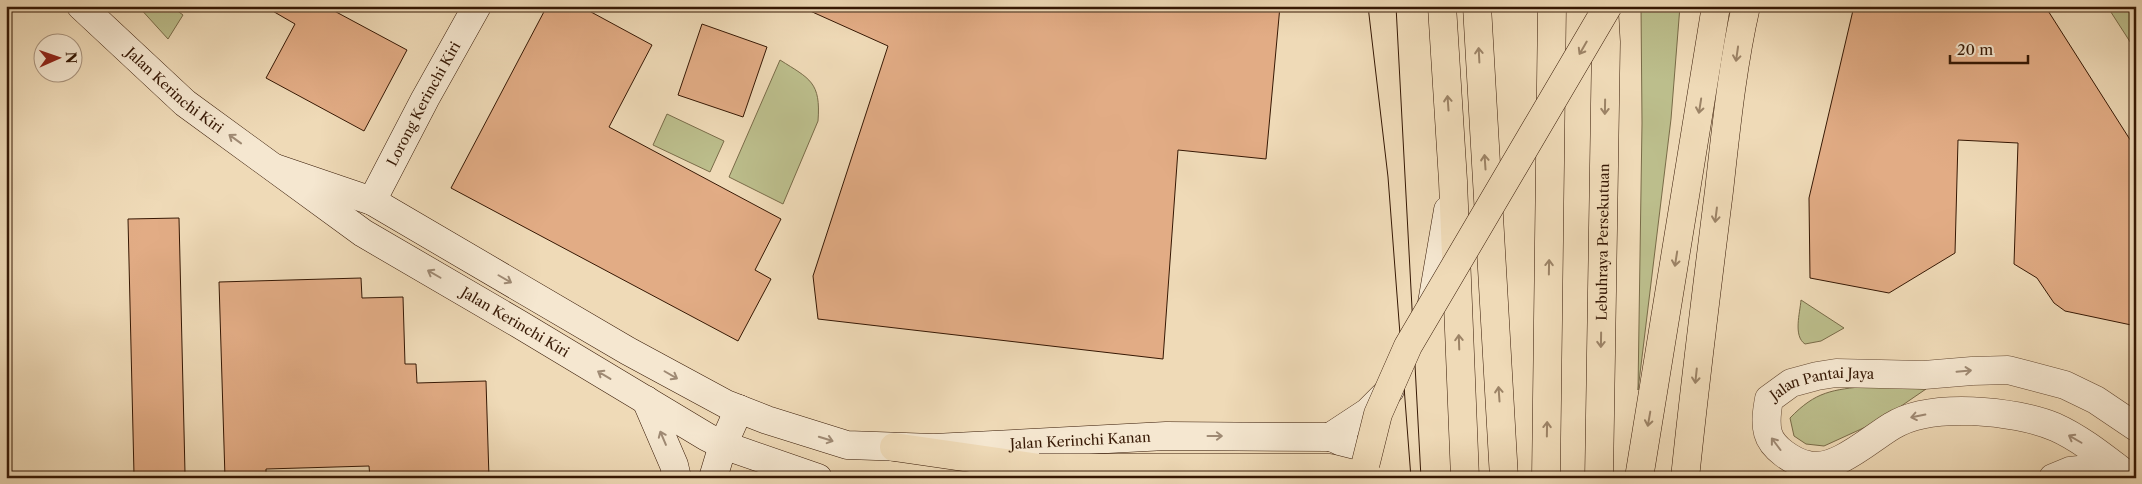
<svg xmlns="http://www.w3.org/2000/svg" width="2142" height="484" viewBox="0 0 2142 484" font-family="'Libre Caslon Text',serif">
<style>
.green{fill:#bcbe8c;stroke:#796b48}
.building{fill:#e2ac85;stroke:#361804}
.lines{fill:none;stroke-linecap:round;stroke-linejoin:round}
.street-casing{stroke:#644831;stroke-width:29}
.secondary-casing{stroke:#361804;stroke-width:29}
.highway-casing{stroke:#361804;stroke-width:29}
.street{stroke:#f5e7d0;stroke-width:28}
.secondary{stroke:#f5e7d0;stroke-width:28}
.highway{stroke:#efdab7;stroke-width:28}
.tram{stroke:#361804;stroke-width:1}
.highway-bridge-casing{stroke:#361804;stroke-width:29;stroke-linecap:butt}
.highway-bridge{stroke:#efdab7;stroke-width:28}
.oneway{stroke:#9c8366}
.oneway2{stroke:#9f8a74}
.labels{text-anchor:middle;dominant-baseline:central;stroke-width:4;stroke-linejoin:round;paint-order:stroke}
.street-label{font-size:14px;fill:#361804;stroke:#f5e7d0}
</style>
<rect width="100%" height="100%" fill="#efdab7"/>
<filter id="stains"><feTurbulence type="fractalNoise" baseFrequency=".004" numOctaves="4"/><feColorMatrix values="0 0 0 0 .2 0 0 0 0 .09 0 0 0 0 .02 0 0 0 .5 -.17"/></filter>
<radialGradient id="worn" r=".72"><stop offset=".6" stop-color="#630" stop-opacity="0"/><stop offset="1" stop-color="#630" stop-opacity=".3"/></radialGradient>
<g class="green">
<path d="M138 6H171L183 15 168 39Z"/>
<path d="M1641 6H1680L1671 119 1638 390 1642 123Z"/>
<path d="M2107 6H2136V51Z"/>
<path d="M780 60C810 79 821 82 818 121L783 204 729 177Z"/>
<path d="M667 114 724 141 710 172 653 145Z"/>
<path d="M1801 300 1844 328 1821 341 1805 344C1793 336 1800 313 1801 300Z"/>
<path d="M1868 386 1926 389 1891 413 1870 425 1824 446 1806 444 1794 436 1790 418C1816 391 1832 390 1868 386Z"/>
</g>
<g class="building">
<path d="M264 6H325L407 50 364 131 266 78 295 24Z"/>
<path d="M547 6H580L652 45 609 127 781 219 755 270 771 279 738 341 451 188Z"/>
<path d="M799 6H1280L1266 159 1178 150 1163 359 818 319 813 276 888 46Z"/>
<path d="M1854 6H2045L2136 149V326L2065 311 2054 303 2037 278 2014 264 2018 143 1958 140 1955 253 1889 293 1810 278 1809 198Z"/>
<path d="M702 24 767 47 743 117 678 95Z"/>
<path d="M179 218 185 473 134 475 128 219Z"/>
<path d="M361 278 362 298 403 297 405 364H416L417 383 486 381 489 478H370L369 466 266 469V478H225L219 282Z"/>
</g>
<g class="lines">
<defs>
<g id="street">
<path d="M2053 478 2070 471 2115 466"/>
<path id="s1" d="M2131 478C2107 460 2082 439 2055 427 2014 410 1930 402 1892 426 1870 439 1835 472 1808 465 1793 462 1772 448 1768 433 1765 422 1767 410 1769 399L1791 383 1817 376 1836 373 1924 375 1972 371 2008 370 2065 385 2096 400 2136 427"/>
</g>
<g id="secondary">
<path id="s2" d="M81 6 185 103 363 233 519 324 707 437 723 445 818 478"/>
<path id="s3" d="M275 168 372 201 628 351 726 404 767 420 847 445 934 448 1166 436 1330 437C1349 443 1362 456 1358 478"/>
<path id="s4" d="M372 201 425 99 477 6"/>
<path d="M1432 303 1448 210"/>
<path d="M646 400 674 465 677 478"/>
<path d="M1330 437 1368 412 1390 390"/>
<path d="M713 478 723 445 739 409"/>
</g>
<g id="highway">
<path d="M1442 6 1453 181 1465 478"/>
<path d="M1477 6 1504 478"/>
<path d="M894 447 1039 468"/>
<path d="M1546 478 1552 6"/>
<path id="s5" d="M1599 478 1606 42 1604 6"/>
<path d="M1639 478 1716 6"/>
<path d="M1685 478C1695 382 1707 286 1719 191 1726 129 1732 67 1746 6"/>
</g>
</defs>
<use href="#street" class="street-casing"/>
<use href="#secondary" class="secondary-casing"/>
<use href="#highway" class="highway-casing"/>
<use href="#street" class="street"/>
<use href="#secondary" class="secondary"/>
<use href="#highway" class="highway"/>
<g class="tram">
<path d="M1368 6 1388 177 1411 478"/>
<path d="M1396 6 1421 478"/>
</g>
<defs>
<g id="highway-bridge">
<path d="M1039 468H1330L1370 478"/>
<path d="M1362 478 1378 414 1408 346 1608 6"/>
</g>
</defs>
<use href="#highway-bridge" class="highway-bridge-casing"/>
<use href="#highway-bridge" class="highway-bridge"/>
</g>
<defs><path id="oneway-shaft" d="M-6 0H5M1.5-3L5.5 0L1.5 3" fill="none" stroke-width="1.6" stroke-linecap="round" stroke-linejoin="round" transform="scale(1.25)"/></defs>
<g class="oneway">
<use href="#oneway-shaft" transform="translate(1583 48) rotate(120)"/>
<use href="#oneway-shaft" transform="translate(1737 54) rotate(98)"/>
<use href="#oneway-shaft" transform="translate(1479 55) rotate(-93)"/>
<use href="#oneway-shaft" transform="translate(1448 103) rotate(-94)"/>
<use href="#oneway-shaft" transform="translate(1700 106) rotate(99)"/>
<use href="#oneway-shaft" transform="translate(1605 107) rotate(91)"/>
<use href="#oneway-shaft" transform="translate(1485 162) rotate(-94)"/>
<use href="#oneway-shaft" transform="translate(1716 215) rotate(97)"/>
<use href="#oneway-shaft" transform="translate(1676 259) rotate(99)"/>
<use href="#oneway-shaft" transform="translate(1549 267) rotate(-89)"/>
<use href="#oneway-shaft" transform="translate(1601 340) rotate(91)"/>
<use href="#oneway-shaft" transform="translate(1459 342) rotate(-92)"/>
<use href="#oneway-shaft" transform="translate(1696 376) rotate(96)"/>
<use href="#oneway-shaft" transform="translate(1499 394) rotate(-94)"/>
<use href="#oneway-shaft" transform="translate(1649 419) rotate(100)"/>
<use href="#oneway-shaft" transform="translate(1547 429) rotate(-89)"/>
</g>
<g class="oneway2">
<use href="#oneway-shaft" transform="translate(235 139) rotate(-144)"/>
<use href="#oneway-shaft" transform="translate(434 274) rotate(-150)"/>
<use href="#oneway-shaft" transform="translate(505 279) rotate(30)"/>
<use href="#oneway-shaft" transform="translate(1964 371) rotate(-5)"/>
<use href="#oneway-shaft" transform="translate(604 375) rotate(-149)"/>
<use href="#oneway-shaft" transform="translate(671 375) rotate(30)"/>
<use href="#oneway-shaft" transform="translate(1918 416) rotate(169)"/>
<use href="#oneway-shaft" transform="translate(1215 436)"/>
<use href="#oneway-shaft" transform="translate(663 438) rotate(-113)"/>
<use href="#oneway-shaft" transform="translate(826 439) rotate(17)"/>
<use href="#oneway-shaft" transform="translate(2075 439) rotate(-150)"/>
<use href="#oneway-shaft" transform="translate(1776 444) rotate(-127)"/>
</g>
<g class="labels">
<g class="street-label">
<text stroke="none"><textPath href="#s2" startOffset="126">Jalan Kerinchi Kiri</textPath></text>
<text stroke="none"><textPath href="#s4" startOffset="110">Lorong Kerinchi Kiri</textPath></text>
<text stroke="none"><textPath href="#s5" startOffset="236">Lebuhraya Persekutuan</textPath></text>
<text stroke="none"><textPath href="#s2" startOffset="539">Jalan Kerinchi Kiri</textPath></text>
<text stroke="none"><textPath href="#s1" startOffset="499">Jalan Pantai Jaya</textPath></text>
<text stroke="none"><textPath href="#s3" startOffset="872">Jalan Kerinchi Kanan</textPath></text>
</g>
</g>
<rect width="2142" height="484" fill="none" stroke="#efdab7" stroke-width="25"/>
<rect x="8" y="8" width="2127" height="469" fill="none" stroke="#361804" stroke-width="2.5"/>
<rect x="12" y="12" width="2117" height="459" fill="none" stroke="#361804"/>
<g transform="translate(58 58) rotate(88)"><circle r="24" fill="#f5e7d0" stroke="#a9947e"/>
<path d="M0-4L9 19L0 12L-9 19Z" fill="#8f2418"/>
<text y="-8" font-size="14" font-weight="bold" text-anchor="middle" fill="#361804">N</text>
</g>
<path d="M1950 55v8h78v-8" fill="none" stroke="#361804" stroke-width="2.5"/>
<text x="1957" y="55" font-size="15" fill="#361804" stroke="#f5e7d0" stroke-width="4" paint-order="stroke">20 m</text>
<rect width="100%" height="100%" filter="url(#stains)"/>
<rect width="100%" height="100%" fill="url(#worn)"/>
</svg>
